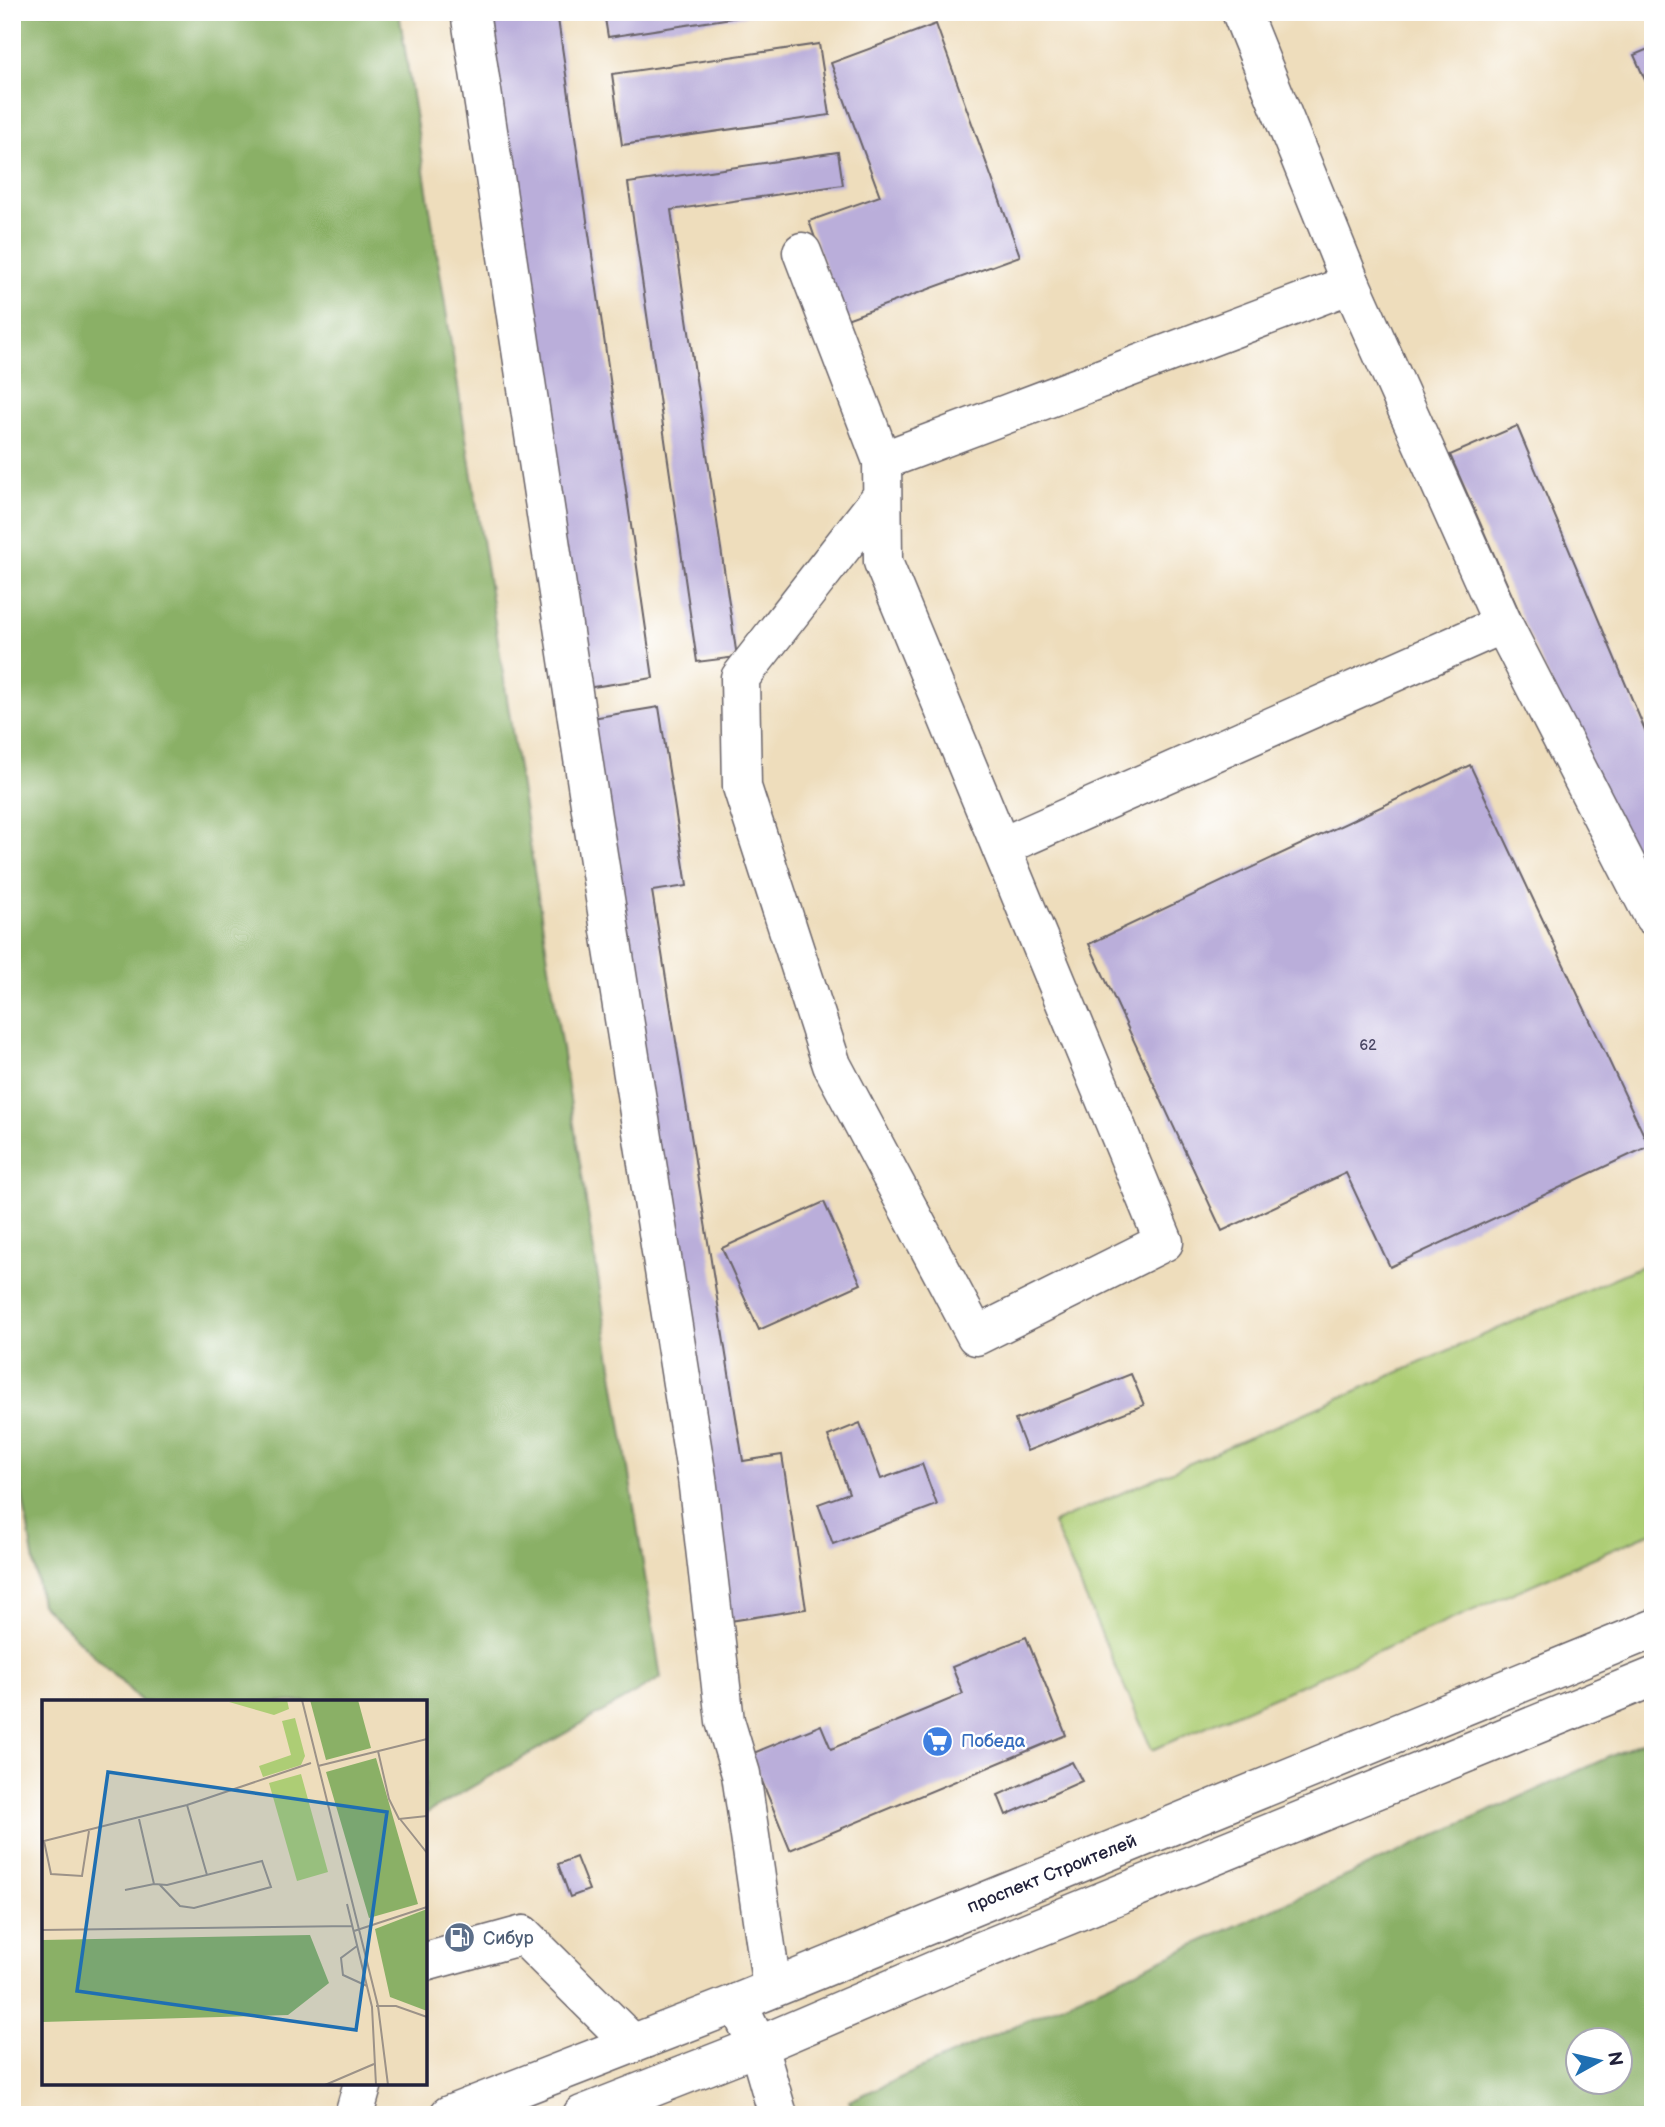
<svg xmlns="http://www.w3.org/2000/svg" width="1665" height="2127" viewBox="0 0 1665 2127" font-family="'Balsamiq Sans',sans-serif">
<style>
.green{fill:#adcd75;stroke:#687858;stroke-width:2}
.forest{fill:#8ab066;stroke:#566950;stroke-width:2;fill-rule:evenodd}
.building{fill:#baaeda}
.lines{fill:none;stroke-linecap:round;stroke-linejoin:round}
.minor-casing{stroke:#696368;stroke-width:41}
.major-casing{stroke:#696368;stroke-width:41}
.minor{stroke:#fff;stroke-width:38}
.major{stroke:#fff;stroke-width:38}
.labels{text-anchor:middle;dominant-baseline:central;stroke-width:5;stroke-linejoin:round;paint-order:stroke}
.number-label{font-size:14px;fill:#484563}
.shop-label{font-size:18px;fill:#366cbe;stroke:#fff;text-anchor:start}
.street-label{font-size:18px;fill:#22223b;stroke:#fff}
.service-label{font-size:18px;fill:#4e5e75;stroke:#fff;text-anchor:start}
.inset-road{fill:none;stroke:#9c9288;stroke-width:2}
.view{fill:#1f6fb2;fill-opacity:0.15;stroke:#1f6fb2;stroke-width:3.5}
.inset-edge{fill:none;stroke:#22223b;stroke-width:3.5}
</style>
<rect width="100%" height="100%" fill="#fff"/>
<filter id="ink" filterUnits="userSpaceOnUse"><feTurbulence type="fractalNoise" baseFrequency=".0143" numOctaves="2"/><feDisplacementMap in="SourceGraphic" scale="14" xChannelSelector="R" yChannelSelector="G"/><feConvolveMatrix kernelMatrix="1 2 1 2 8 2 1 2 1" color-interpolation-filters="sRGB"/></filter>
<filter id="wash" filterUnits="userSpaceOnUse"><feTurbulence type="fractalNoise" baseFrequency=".00686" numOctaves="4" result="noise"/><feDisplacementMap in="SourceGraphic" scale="28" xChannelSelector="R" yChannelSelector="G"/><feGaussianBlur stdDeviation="1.57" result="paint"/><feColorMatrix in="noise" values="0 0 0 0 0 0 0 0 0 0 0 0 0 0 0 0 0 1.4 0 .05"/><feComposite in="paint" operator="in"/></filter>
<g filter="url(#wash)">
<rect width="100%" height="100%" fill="#eeddbc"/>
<path class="green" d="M1653 1261V1532L1152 1750 1053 1523Z"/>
<g class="forest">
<path d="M12 12H399L661 1678 425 1814V1702H142L41 1604 12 1433Z"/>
<path d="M1653 1737V2115H855L849 2101ZM1578 2039H1620V2082H1578Z"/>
</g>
<g id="blocks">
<g class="building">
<path d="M482 12H557L653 678 579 689Z"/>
<path d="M604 12H758V14L608 37Z"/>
<path d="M936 24 1020 256 844 320 809 221 880 196 831 63Z"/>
<path d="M819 44 830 115 622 145 612 74Z"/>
<path d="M1653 47V98L1634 55Z"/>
<path d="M838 152 843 185 671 210 737 657 697 662 628 183Z"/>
<path d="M1517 426 1653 749V900L1631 865 1450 455Z"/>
<path d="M659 707 687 886 652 891 743 1461 782 1455 806 1609 730 1621 586 719Z"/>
<path d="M1470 765 1649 1146 1390 1267 1346 1173 1222 1231 1089 944Z"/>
<path d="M824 1202 861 1284 759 1330 722 1248Z"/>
<path d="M1131 1374 1144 1405 1027 1451 1015 1420Z"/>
<path d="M860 1423 881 1479 922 1464 937 1505 833 1544 818 1504 849 1493 828 1436Z"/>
<path d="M1026 1637 1066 1735 790 1850 751 1754 821 1725 831 1749 963 1694 952 1667Z"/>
<path d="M1072 1762 1082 1781 1006 1815 998 1795Z"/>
<path d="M576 1857 589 1890 570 1897 558 1864Z"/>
</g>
</g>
</g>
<g filter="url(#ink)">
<use href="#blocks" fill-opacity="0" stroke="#696368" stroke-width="2"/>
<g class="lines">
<defs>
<g id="minor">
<path d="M470 12 589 798 697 1478 725 1721 741 1774 772 1988"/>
<path d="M1241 12 1351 284 1503 624 1653 916"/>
<path d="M802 252 882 461 883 562 1164 1242 976 1336 832 1065 742 787 740 678 882 496"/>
<path d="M882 461 1351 284"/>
<path d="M1001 847 1503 624"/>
<path d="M425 1962 523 1935 632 2043"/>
<path d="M737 2003 758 2046 778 2115"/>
<path d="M354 2115 363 2083"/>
</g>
<g id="major">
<path d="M449 2115 737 2003 1653 1629"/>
<path d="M582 2115 758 2046 966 1957 1653 1677"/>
</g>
</defs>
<use href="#minor" class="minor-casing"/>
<use href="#major" class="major-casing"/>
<use href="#minor" class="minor"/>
<use href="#major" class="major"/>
</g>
</g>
<defs>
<symbol id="supermarket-disc" viewBox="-11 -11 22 22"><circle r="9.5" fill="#3f7fe0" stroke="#fff"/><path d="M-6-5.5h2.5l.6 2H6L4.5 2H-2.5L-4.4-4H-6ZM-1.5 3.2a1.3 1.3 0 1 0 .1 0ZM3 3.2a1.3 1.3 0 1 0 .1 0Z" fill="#fff"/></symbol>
<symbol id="fuel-disc" viewBox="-11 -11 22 22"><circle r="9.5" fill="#5c6f8a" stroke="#fff"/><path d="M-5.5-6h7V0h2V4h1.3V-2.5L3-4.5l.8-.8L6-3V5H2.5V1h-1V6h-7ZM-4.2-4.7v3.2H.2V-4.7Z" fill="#fff"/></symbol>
</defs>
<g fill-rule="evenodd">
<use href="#supermarket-disc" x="920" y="1724" width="35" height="35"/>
<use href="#fuel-disc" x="442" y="1920" width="35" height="35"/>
</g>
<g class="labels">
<g class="number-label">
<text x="1368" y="1045">62</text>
</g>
<g class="shop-label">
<text x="961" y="1741">Победа</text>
</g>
<g class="street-label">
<text transform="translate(1052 1874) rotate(-22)">проспект Строителей</text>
</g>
<g class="service-label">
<text x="483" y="1938">Сибур</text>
</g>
</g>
<g transform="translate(42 1700)">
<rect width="385" height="385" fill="#eeddbc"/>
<path d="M245 0 247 9 232 15 187 2ZM253 18 263 56 259 65 221 77 217 66 249 55 240 21ZM259 74 286 172 255 181 227 83Z" fill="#adcd75"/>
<path d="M268 0H316L329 48 284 60ZM334 58 376 204 327 218 284 72ZM385 209V311L348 297 333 229ZM268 235 287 283 246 315 0 322V240Z" fill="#8ab066"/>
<path class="inset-road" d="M260 0 336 306 346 385M336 51 347 99 357 119 385 116M276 66 385 39M145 105 165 175M97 119 112 184M358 119 385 153M47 131 40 176 9 174 2 141 145 105 269 63M83 190 112 184 125 185 220 161 229 187 152 208 138 206 117 184M305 204 330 307 334 385M0 230 310 226M312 231 385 207M315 246 299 258 301 275 325 286M334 306H354L385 317M283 385 332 364"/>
<path class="view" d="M66 72 345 112 314 330 35 291Z"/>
<rect width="385" height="385" class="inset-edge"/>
</g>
<rect width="1665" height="2127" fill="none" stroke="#fff" stroke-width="42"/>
<g transform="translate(1599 2061) rotate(82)"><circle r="33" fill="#ffffff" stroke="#a7a7b1" stroke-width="2"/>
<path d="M0-5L12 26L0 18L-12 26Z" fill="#1f6fb2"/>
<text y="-10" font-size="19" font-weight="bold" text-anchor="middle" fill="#22223b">N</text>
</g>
</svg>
